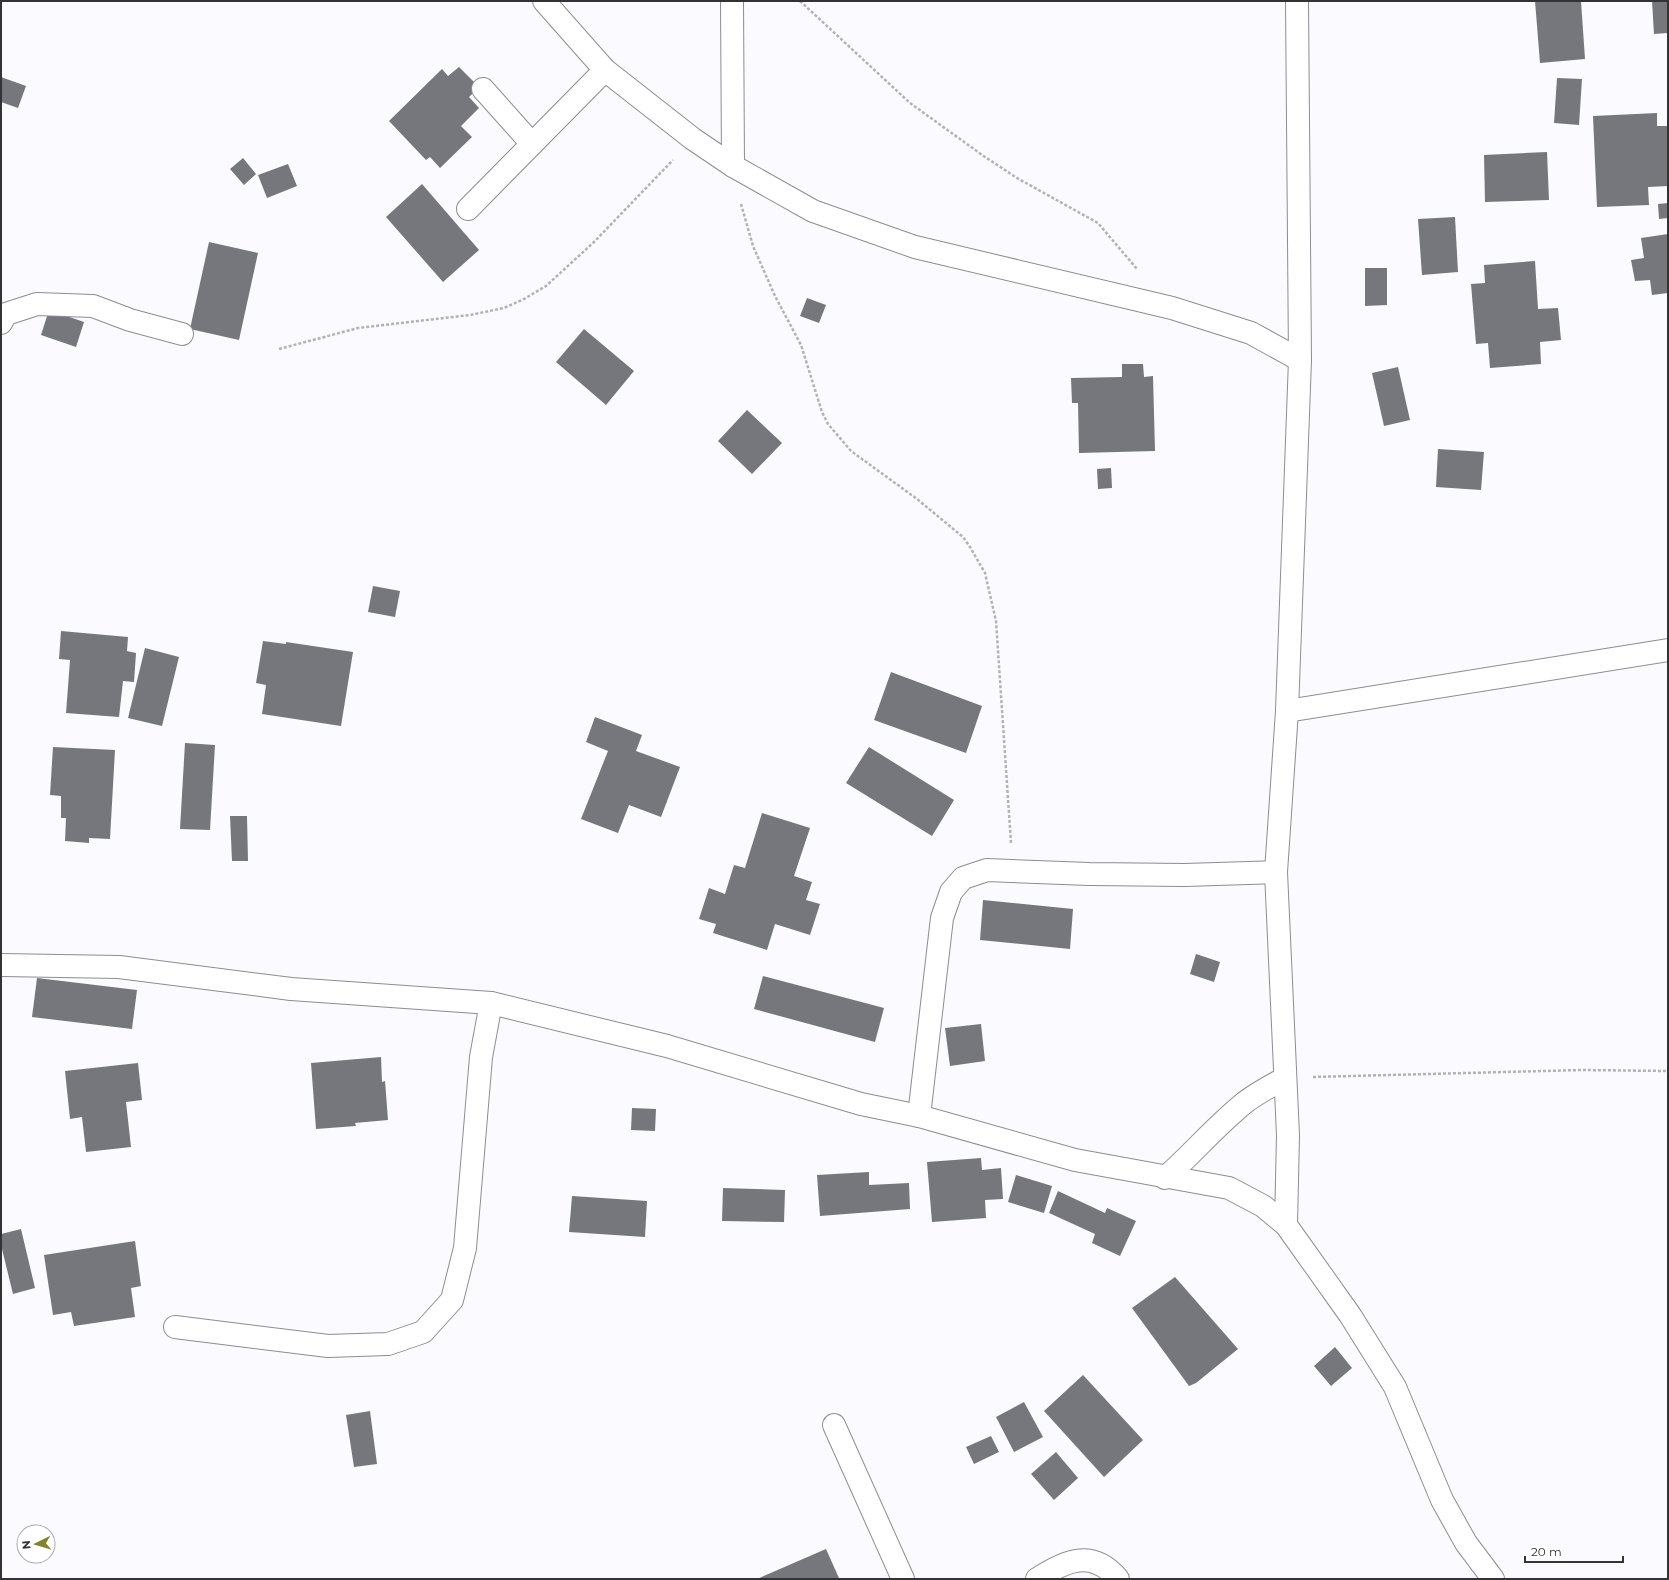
<svg xmlns="http://www.w3.org/2000/svg" width="1669" height="1580" viewBox="0 0 1669 1580" font-family="Montserrat,sans-serif">
<style>
.building{fill:#76777d}
.lines{fill:none;stroke-linecap:round;stroke-linejoin:round}
.minor-casing{stroke:#8c8d93;stroke-width:24}
.tertiary-casing{stroke:#8c8d93;stroke-width:24}
.path{stroke:#b2b2b6;stroke-width:2.5;stroke-dasharray:3 2;stroke-linecap:butt}
.minor{stroke:#fff;stroke-width:22}
.tertiary{stroke:#fff;stroke-width:22}
</style>
<rect width="100%" height="100%" fill="#fafaff"/>
<g class="building">
<path d="M1535 1H1581L1585 59 1540 63Z"/>
<path d="M1652 1H1668V33L1654 34Z"/>
<path d="M459 67 479 87 469 97 479 108 461 126 472 137 440 168 430 157 426 160 389 121 442 69 448 76Z"/>
<path d="M1 77 26 86 18 108 1 102Z"/>
<path d="M1557 78 1582 79 1579 125 1554 123Z"/>
<path d="M1657 113V126H1668V186L1648 187 1649 205 1597 207 1593 116Z"/>
<path d="M1547 152 1549 200 1485 202 1484 155Z"/>
<path d="M243 158 256 174 244 185 230 169Z"/>
<path d="M288 164 297 186 267 198 258 175Z"/>
<path d="M422 184 479 250 443 282 386 217Z"/>
<path d="M1668 203V218L1659 219 1658 204Z"/>
<path d="M1455 217 1458 272 1422 275 1418 219Z"/>
<path d="M1668 234V293L1652 295 1650 280 1635 281 1631 260 1644 258 1641 238Z"/>
<path d="M209 242 258 253 239 340 190 329Z"/>
<path d="M1535 261 1538 309 1558 308 1561 340 1540 342 1541 364 1490 368 1488 343 1476 344 1471 284 1485 283 1484 265Z"/>
<path d="M1365 268H1387V305L1365 306Z"/>
<path d="M807 298 826 305 819 323 800 316Z"/>
<path d="M49 310 84 322 76 347 41 335Z"/>
<path d="M584 329 634 371 606 405 556 362Z"/>
<path d="M1122 364H1143L1144 377 1153 376 1155 451 1079 453 1078 403H1072L1071 378 1122 377Z"/>
<path d="M1398 367 1410 420 1384 426 1372 373Z"/>
<path d="M747 410 782 443 752 474 718 441Z"/>
<path d="M1438 449 1484 452 1481 490 1436 487Z"/>
<path d="M1111 468 1112 488 1098 489 1097 469Z"/>
<path d="M373 586 400 591 395 617 368 612Z"/>
<path d="M61 631 128 637 127 651 136 653 134 682 123 681 119 717 66 713 70 660 59 659Z"/>
<path d="M263 641 286 644V642L353 652 341 726 262 714 266 685 256 683Z"/>
<path d="M145 648 179 657 162 726 128 718Z"/>
<path d="M891 672 982 706 966 753 874 720Z"/>
<path d="M595 717 642 735 636 751 680 767 661 817 629 805 618 833 581 819 608 751 586 742Z"/>
<path d="M185 743 215 745 210 830 180 829Z"/>
<path d="M53 747 115 750 110 839 89 838V843L65 841 66 818H61V796L50 795Z"/>
<path d="M869 747 954 800 932 836 846 783Z"/>
<path d="M762 813 810 828 794 876 812 882 806 900 820 904 810 935 775 924 767 950 713 933 716 924 699 919 709 888 725 894 734 865 745 868Z"/>
<path d="M230 816H247L248 861H232Z"/>
<path d="M983 900 1073 909 1070 949 980 940Z"/>
<path d="M1196 954 1220 962 1214 982 1190 974Z"/>
<path d="M763 976 884 1008 875 1042 754 1009Z"/>
<path d="M37 978 137 990 132 1029 32 1017Z"/>
<path d="M981 1024 985 1061 950 1066 945 1028Z"/>
<path d="M381 1057 382 1082 385 1081 388 1120 355 1123 356 1126 316 1129 311 1063Z"/>
<path d="M138 1063 142 1100 126 1102 131 1147 86 1152 82 1117 70 1119 65 1071Z"/>
<path d="M632 1108 656 1109 655 1131 631 1130Z"/>
<path d="M981 1158 982 1170 1001 1168 1003 1199 985 1200 986 1218 932 1222 927 1162Z"/>
<path d="M869 1172V1185L909 1183 910 1209 820 1216 817 1175Z"/>
<path d="M1016 1175 1052 1186 1044 1213 1008 1202Z"/>
<path d="M723 1188 785 1190 784 1222 722 1221Z"/>
<path d="M1058 1191 1105 1213 1107 1208 1136 1221 1120 1256 1092 1243 1095 1234 1049 1213Z"/>
<path d="M572 1196 647 1201 645 1237 569 1232Z"/>
<path d="M21 1229 35 1288 13 1294 1 1245V1234Z"/>
<path d="M135 1241 141 1286 131 1288 135 1317 74 1326 71 1312 53 1315 44 1255Z"/>
<path d="M1175 1277 1238 1349 1196 1383 1189 1386 1132 1308Z"/>
<path d="M1335 1347 1352 1368 1331 1386 1314 1366Z"/>
<path d="M1083 1375 1143 1440 1104 1477 1044 1411Z"/>
<path d="M1024 1402 1043 1437 1014 1452 996 1417Z"/>
<path d="M370 1411 377 1464 354 1467 346 1415Z"/>
<path d="M991 1436 999 1452 974 1464 966 1447Z"/>
<path d="M1056 1452 1078 1478 1054 1500 1031 1474Z"/>
<path d="M826 1549 839 1578 837 1579H757Z"/>
</g>
<g class="lines">
<defs>
<g id="minor">
<path d="M544 1 605 70 693 139 733 166 813 211 915 247 1172 308 1251 333 1300 360"/>
<path d="M732 1 733 166"/>
<path d="M483 89 532 144"/>
<path d="M468 209 605 70"/>
<path d="M1 323 6 314 37 304 93 306 130 320 182 334"/>
<path d="M1287 711 1668 650"/>
<path d="M919 1116 942 918 951 892 963 878 987 870 1089 874 1185 875 1276 872"/>
<path d="M1165 1178C1192 1154 1215 1127 1243 1104 1255 1094 1271 1086 1285 1078"/>
<path d="M1286 1225 1288 1135 1276 872 1287 711 1300 360 1297 1"/>
<path d="M175 1327 328 1346 388 1344 423 1332 452 1300 465 1248 481 1057 491 1003"/>
<path d="M834 1425 903 1579"/>
<path d="M1037 1579C1065 1561 1092 1548 1118 1579"/>
</g>
<path id="tertiary" d="M1 965 119 967 291 989 491 1003 667 1046 861 1104 919 1116 1075 1160 1229 1188 1263 1206 1286 1225 1350 1315 1395 1387 1442 1500 1466 1543 1493 1579"/>
</defs>
<use href="#minor" class="minor-casing"/>
<use href="#tertiary" class="tertiary-casing"/>
<g class="path">
<path d="M800 1 910 103 985 157 1017 178 1098 223 1137 269"/>
<path d="M741 204 753 246 775 296 801 345 822 412 828 424 851 451 917 499 963 537 970 547 985 573 996 621 1011 843"/>
<path d="M279 349 358 328 470 315 504 308 524 299 546 286 594 242 673 160"/>
<path d="M1313 1077 1582 1070 1668 1071"/>
</g>
<use href="#minor" class="minor"/>
<use href="#tertiary" class="tertiary"/>
</g>
<rect width="1669" height="1580" fill="none" stroke="#333336" stroke-width="4"/>
<g transform="translate(36 1544) rotate(265)"><circle r="19" fill="#ffffff" stroke="#adadaf"/>
<path d="M0-3L7 15L0 10L-7 15Z" fill="#80842f"/>
<text y="-6" font-size="11" font-weight="bold" text-anchor="middle" fill="#333336">N</text>
</g>
<path d="M1525 1556v6h98v-6" fill="none" stroke="#333336" stroke-width="2"/>
<text x="1531" y="1556" font-size="12" fill="#333336" stroke="#ffffff" stroke-width="3" paint-order="stroke">20 m</text>
</svg>
